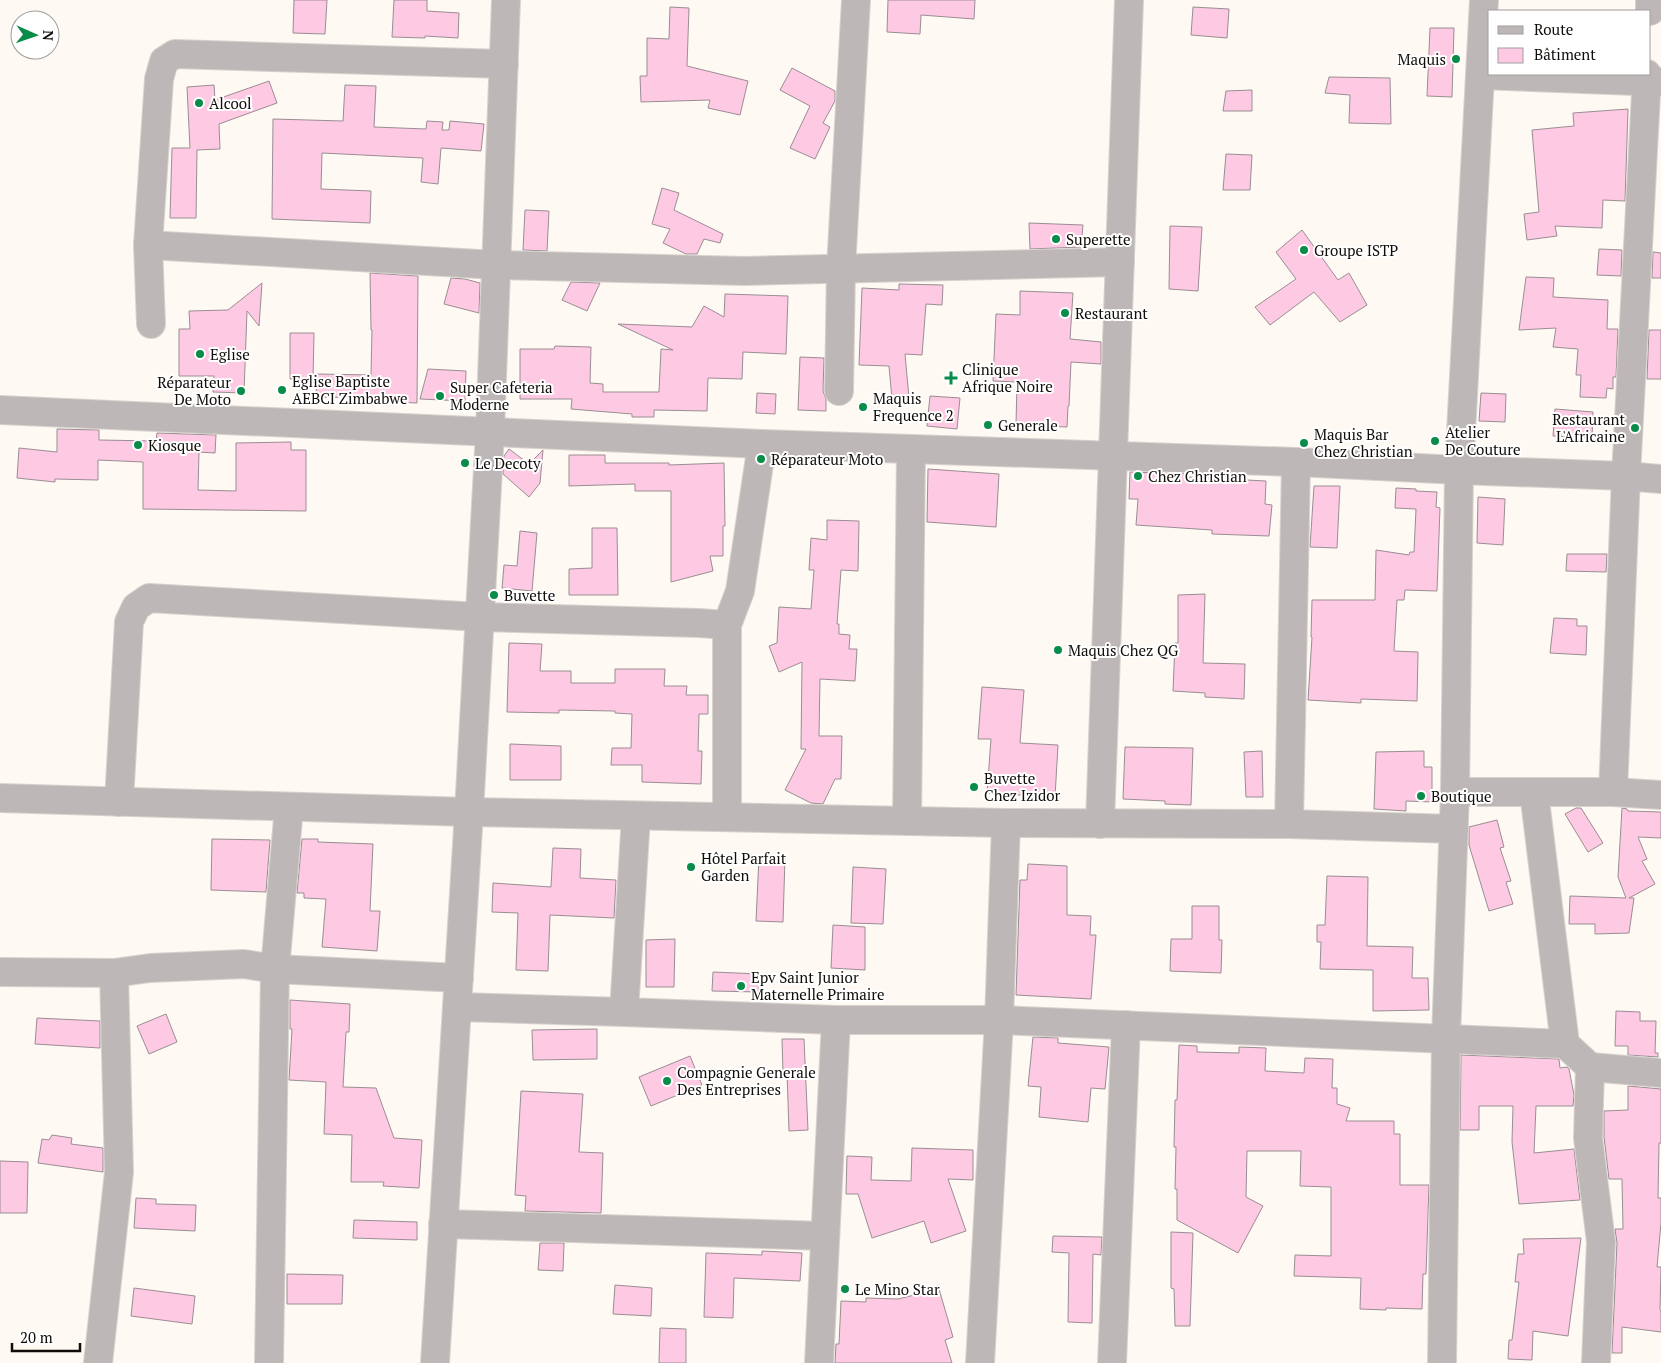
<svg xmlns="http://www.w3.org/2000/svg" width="1661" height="1363" viewBox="0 0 1661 1363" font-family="'PT Serif',serif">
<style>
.building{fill:#fecae3;stroke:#9a8d93}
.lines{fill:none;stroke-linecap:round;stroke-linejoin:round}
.minor-casing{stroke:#d8d3cd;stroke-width:30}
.minor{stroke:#beb7b8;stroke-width:28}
.poi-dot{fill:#098c49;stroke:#fff;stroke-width:2}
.labels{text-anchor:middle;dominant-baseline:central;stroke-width:4;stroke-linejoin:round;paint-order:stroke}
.poi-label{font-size:15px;fill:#0f0c09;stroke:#fff;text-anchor:start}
</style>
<rect width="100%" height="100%" fill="#fef9f2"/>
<g class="building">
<path d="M294 0H327L325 34 293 33Z"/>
<path d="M394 0H427V11L459 13 458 38 425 36V38L392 37Z"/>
<path d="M888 0H975L974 19 921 15 920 34 887 32Z"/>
<path d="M670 7 689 8 687 66 748 81 740 115 708 108 710 100 641 102 640 76H647V38L669 39Z"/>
<path d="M1193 7 1229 9 1227 38 1191 35Z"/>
<path d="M1430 28H1454L1452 97 1427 96Z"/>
<path d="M792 68 835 91V101L823 123 830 127 815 159 790 148 810 106 780 90Z"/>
<path d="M1329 77 1390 78 1391 124 1349 123 1350 95 1325 93Z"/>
<path d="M269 81 277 103 219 124 220 149 197 150 196 218H170L172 148H190L187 87 214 85 215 100Z"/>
<path d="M345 85 376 86 374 127 426 129 427 121 443 122 442 130H449L450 121 484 124 481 151 441 148 438 184 421 182 423 158 322 153 321 189 371 191 370 223 272 219 273 119 343 121Z"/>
<path d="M1252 90V111H1223L1226 91Z"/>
<path d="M1628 109 1625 201 1603 200 1602 228 1555 226 1557 236 1527 240 1524 214 1539 212 1532 130 1574 126 1573 113Z"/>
<path d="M1226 154 1252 155 1250 190H1223Z"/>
<path d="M662 188 679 193 674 210 723 234 720 243 704 239 697 254H686L663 243 670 229 652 224Z"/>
<path d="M525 210 549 211 547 251 523 250Z"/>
<path d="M1029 223 1083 225 1081 247 1030 249Z"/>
<path d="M1170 226 1202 227 1198 291 1169 289Z"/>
<path d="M1302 230 1338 280 1349 273 1367 305 1340 322 1314 292 1270 325 1255 307 1296 279 1276 252Z"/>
<path d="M1599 249 1622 250 1621 276 1597 275Z"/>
<path d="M1653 252 1661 253V278H1652Z"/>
<path d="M370 273 418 276 417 403 370 401V398L316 397 317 374 371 375 372 330H371Z"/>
<path d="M1526 277 1554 278 1553 297 1608 300 1607 329H1618L1616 377H1613V389L1607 388 1606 398 1580 397 1581 375H1576L1578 349 1553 347 1556 328 1519 330Z"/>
<path d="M451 278 465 279 480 283 479 313 444 304Z"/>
<path d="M571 282 600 283 587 311 562 300Z"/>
<path d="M262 283 259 326 247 311 244 393 213 392 214 376H179V329H190L189 311 228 310Z"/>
<path d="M899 284 943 285 942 305 926 304 922 355 905 354 909 398 892 399 889 366 859 365 862 288 899 290Z"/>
<path d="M1020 291 1073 293 1070 339 1101 342V364L1071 362 1069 406H1068L1067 427 1016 425 1017 382 993 381 996 314 1020 315Z"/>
<path d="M725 294 788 296 786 354 743 352 742 379 708 378 707 411 654 410V417H632V414L571 409 572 399H520V349H554L555 346 591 347 590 383 603 384V392H659L661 349 673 350 618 324 692 327 704 306 724 317Z"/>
<path d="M1649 330H1661V379H1647Z"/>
<path d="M290 333H314L313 380 290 379Z"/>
<path d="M800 357 824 358 823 391 826 399V411L798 410Z"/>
<path d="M428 369 466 371 465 401 420 399Z"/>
<path d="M757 393 776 394 775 414 756 413Z"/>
<path d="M1481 393 1506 394 1505 422 1479 421Z"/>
<path d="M930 396 960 398 957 429 927 426Z"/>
<path d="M1555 409 1593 412 1592 438 1553 436Z"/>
<path d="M57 429 99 430V440L156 441 157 433 216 435 215 453 199 452 198 490 236 491V443L291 442V450H306V511L143 509V462L98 460V480L55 479V482L17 478 19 448 57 452Z"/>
<path d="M509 449 529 464 543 450 540 483 529 497 503 474 504 456Z"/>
<path d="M569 455H605V463H669V465L724 463 725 526H723V556H710L713 571 671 582V491H635V484L569 486Z"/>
<path d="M928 469 999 474 996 527 927 522Z"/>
<path d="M1130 472 1188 474V477L1266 481 1265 504 1272 505 1269 536 1212 534V530L1136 525 1138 499H1129Z"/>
<path d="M1314 486H1340L1337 548 1310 547Z"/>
<path d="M1396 488 1416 489V491L1437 492 1436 507 1440 508 1437 591 1405 590 1404 600H1397L1394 651 1418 652 1417 701 1361 699V703L1308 700 1312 637H1311L1312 600H1375L1376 550 1409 555 1410 552H1414L1416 509 1395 508Z"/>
<path d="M1478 497 1505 499 1503 545 1477 543Z"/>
<path d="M827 520 859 521 858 571 841 570 837 624H839V634L850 635 849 649H857L855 681 820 679 819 736H842L841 779H835L823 804 811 803 785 790 806 749H801L802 662 779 672 769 646 777 643 779 607 811 609 814 570H809L811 538 827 540Z"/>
<path d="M592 528H617L618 595H569V569L592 568Z"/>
<path d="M520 531 537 533 532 591 502 588 504 565 517 566Z"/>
<path d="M1567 554H1607L1606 572 1566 571Z"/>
<path d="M1205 594 1203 663 1245 664 1244 699 1205 697V693L1173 691 1175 643H1178V595Z"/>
<path d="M1554 618 1577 619V626H1587L1586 655 1550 653Z"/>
<path d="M509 643 542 644 540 671H571V683H615V669H665L664 686H687L686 695H708V714H699L698 751H702L701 784 642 782V765H611L612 748H631L632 714 615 713V711L559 710V713L507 712Z"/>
<path d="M982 687 1024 690 1020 743 1058 745 1055 797 987 793 991 739H978Z"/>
<path d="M510 744 561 746V780H510Z"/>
<path d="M1125 747 1193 748 1191 805 1165 804V801L1123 799Z"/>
<path d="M1262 751 1263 797H1246L1244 752Z"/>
<path d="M1424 751V767H1432V802L1406 801V811L1374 809 1376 752Z"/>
<path d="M1576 808H1581L1603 843 1588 852 1565 814Z"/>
<path d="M1622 808 1627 809 1628 811 1661 812V838L1638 837 1647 859 1642 861 1655 884 1629 898H1634L1629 933 1595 934V924H1569L1570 896 1626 898 1618 877Z"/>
<path d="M1497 820 1504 847 1500 848 1511 881 1506 882 1513 904 1489 911 1469 845V827Z"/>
<path d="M212 839 270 840 266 892 211 890Z"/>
<path d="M302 839H318V842L373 844 370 911H380L377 951 322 947 326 899 304 898V893H297Z"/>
<path d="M553 848 581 849 580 878 616 880 614 918 550 915 548 971 516 970 518 913 492 912 493 883 551 887Z"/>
<path d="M759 857 785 858 783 922 756 921Z"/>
<path d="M1028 864 1067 866V915L1091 916 1090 935H1096L1091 999 1016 995 1020 880H1027Z"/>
<path d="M853 867 886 869 883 924 851 923Z"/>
<path d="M1327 876 1368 877 1367 946 1413 947 1412 978H1428L1429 1010 1373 1011V970L1320 969 1321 942H1317V925H1325Z"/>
<path d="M1192 906H1219V940H1222L1221 973 1170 971 1171 939H1192Z"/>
<path d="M833 925 865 927V970L831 968Z"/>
<path d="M675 939 674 987H646V940Z"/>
<path d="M713 972 759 974V992L712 991Z"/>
<path d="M290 1000 350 1004 349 1032H346L343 1087 376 1088 394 1138 422 1140 419 1188 383 1186 384 1182H351L352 1135 324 1134 326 1082 289 1080 292 1029H290Z"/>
<path d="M1616 1011 1640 1012V1021H1656L1655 1053H1658V1057L1628 1055V1046H1615Z"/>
<path d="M166 1014 177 1042 149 1054 137 1026Z"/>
<path d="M37 1018 100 1021V1048L35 1044Z"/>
<path d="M597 1029V1059L533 1060 532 1030Z"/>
<path d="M1033 1037 1058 1038V1043L1109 1047 1105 1089 1091 1088 1088 1122 1039 1117 1041 1087 1028 1086Z"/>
<path d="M782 1039H804L808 1130 789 1131 787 1072H783Z"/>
<path d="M1179 1045 1197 1046V1052L1239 1053V1047L1266 1048 1265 1071 1304 1073 1305 1058 1333 1059 1332 1088H1337V1104L1350 1108 1346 1121H1394V1134H1400V1185H1429L1426 1274H1423L1422 1309 1386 1308V1310L1360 1309 1361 1278 1294 1276 1295 1255 1331 1256V1187L1300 1186 1301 1151H1247L1246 1197 1263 1206 1238 1253 1177 1220V1189H1175L1176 1147H1174L1175 1100H1177Z"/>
<path d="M1461 1055 1559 1059 1560 1068 1567 1067 1569 1069 1574 1095 1573 1106H1536L1534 1153 1574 1149 1580 1200 1519 1204 1512 1142 1513 1106H1479V1130H1460Z"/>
<path d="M690 1056 702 1085 651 1106 639 1077Z"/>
<path d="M1628 1086 1661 1089V1143H1659L1658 1198H1661V1223L1657 1267H1661L1660 1310 1661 1311V1332L1622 1327V1353H1612L1617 1243 1615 1229H1623L1622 1179H1609L1604 1137V1111L1628 1110Z"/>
<path d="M521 1091 583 1094 579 1152 603 1153 601 1213 525 1211 526 1196 515 1195Z"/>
<path d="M52 1135 72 1138 71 1144 103 1148V1172L38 1163 42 1139 49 1140Z"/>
<path d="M912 1148 973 1150V1180L948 1179 966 1231 931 1243 924 1221 872 1238 858 1194H846L847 1156 872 1157 871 1180 911 1181Z"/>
<path d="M0 1161 28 1162 27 1213H0Z"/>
<path d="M136 1198 156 1199V1204L196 1205 195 1231 134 1228Z"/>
<path d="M354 1220 417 1222V1240L353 1238Z"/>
<path d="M1171 1232 1193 1233 1190 1326H1175L1174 1289 1171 1288Z"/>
<path d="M1053 1236 1102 1237 1101 1255 1093 1254 1092 1323 1068 1322 1069 1253 1052 1252Z"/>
<path d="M1581 1238 1568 1336 1533 1331 1532 1360 1508 1359 1509 1340H1512L1519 1282H1515L1518 1254H1524L1523 1239Z"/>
<path d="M540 1243H564L563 1271 538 1270Z"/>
<path d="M762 1251 802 1253 800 1281 734 1278 733 1318 704 1317 706 1253 762 1255Z"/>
<path d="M287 1274 343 1275 342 1304H287Z"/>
<path d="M615 1285 652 1288 651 1316 613 1314Z"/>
<path d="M134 1288 195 1296 192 1324 131 1316Z"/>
<path d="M939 1289 953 1337 945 1340 952 1363H835L836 1344H839L841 1301 866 1302V1298L898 1299Z"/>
<path d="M660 1328 686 1329V1363H659Z"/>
</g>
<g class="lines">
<defs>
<g id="minor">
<path d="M1650 11V0"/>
<path d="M1480 75 1661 82"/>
<path d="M148 245 496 265 745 271 1120 262"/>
<path d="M151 324 148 245 159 79 164 61 175 54 504 64"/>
<path d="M839 391 841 268 856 0"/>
<path d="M0 410 762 444 1296 462 1459 470 1626 476 1661 479"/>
<path d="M1455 792H1613L1661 795"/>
<path d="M1534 792 1565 1044 1590 1067 1588 1138 1601 1242 1596 1363"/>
<path d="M1613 792 1626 476 1647 74"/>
<path d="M0 798 469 812 1006 823 1289 824 1454 829"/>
<path d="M119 802 129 622 136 607 149 598 480 617 699 623 727 625"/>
<path d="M636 816 624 1012 836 1020H999L1565 1044"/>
<path d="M727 817V625L740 591 762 444"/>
<path d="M907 821 911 450"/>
<path d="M1100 824 1129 0"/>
<path d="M1289 824 1296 462"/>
<path d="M0 972 114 973 150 968 244 964 275 969 459 978"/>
<path d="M457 1007 624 1012"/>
<path d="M1590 1067 1661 1073"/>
<path d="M443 1224 825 1236"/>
<path d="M98 1363 119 1172 114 973"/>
<path d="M269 1363 275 969 289 807"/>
<path d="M435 1363 469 812 490 432 506 0"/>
<path d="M819 1363 836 1020"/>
<path d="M980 1363 999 1020 1006 823"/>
<path d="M1112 1363 1126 1025"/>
<path d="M1442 1363 1446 1038 1455 792 1459 470 1484 0"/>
</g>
</defs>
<use href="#minor" class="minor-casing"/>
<use href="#minor" class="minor"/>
</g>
<g class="poi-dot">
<circle cx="1456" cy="59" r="5"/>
<circle cx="199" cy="103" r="5"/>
<circle cx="1056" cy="239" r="5"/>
<circle cx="1304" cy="250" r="5"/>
<circle cx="1065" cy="313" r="5"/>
<circle cx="200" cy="354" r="5"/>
<path d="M948.5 370.5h5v5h5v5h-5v5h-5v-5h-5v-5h5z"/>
<circle cx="282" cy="390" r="5"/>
<circle cx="241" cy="391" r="5"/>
<circle cx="440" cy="396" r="5"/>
<circle cx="863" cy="407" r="5"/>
<circle cx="988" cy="425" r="5"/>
<circle cx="1635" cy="428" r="5"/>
<circle cx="1435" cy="441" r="5"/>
<circle cx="1304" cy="443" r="5"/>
<circle cx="138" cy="445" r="5"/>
<circle cx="761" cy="459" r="5"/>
<circle cx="465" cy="463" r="5"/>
<circle cx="1138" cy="476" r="5"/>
<circle cx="494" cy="595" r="5"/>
<circle cx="1058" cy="650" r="5"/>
<circle cx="974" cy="787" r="5"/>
<circle cx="1421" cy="796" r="5"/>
<circle cx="691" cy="867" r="5"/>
<circle cx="741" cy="986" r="5"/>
<circle cx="667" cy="1081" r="5"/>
<circle cx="845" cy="1289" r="5"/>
</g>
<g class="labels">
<g class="poi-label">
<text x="1446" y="59" text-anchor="end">Maquis</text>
<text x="209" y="103">Alcool</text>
<text x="1066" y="239">Superette</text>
<text x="1314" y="250">Groupe ISTP</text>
<text x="1075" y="313">Restaurant</text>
<text x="210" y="354">Eglise</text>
<text x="962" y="369">Clinique<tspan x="962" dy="17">Afrique Noire</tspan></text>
<text x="292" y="381">Eglise Baptiste<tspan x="292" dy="17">AEBCI Zimbabwe</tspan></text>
<text x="231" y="382" text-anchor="end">Réparateur<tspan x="231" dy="17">De Moto</tspan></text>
<text x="450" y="387">Super Cafeteria<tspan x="450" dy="17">Moderne</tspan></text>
<text x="873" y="398">Maquis<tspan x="873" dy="17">Frequence 2</tspan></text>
<text x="1625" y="419" text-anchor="end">Restaurant<tspan x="1625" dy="17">L'Africaine</tspan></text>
<text x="998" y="425">Generale</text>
<text x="1445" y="432">Atelier<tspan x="1445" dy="17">De Couture</tspan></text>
<text x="1314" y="434">Maquis Bar<tspan x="1314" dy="17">Chez Christian</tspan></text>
<text x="148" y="445">Kiosque</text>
<text x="771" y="459">Réparateur Moto</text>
<text x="475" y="463">Le Decoty</text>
<text x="1148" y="476">Chez Christian</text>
<text x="504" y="595">Buvette</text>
<text x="1068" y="650">Maquis Chez QG</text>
<text x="984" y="778">Buvette<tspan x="984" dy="17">Chez Izidor</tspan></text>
<text x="1431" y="796">Boutique</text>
<text x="701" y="858">Hôtel Parfait<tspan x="701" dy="17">Garden</tspan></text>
<text x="751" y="977">Epv Saint Junior<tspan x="751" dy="17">Maternelle Primaire</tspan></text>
<text x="677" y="1072">Compagnie Generale<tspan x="677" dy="17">Des Entreprises</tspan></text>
<text x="855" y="1289">Le Mino Star</text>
</g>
</g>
<rect x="1488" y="10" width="162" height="65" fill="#ffffff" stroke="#9f9e9d"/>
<rect x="1498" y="26" width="25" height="8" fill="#beb7b8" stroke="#9f9e9d"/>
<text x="1534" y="35" font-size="15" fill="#0f0c09">Route</text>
<rect x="1498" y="48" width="25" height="15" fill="#fecae3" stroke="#9f9e9d"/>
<text x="1534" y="60" font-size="15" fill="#0f0c09">Bâtiment</text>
<g transform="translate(35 35) rotate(92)"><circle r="24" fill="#ffffff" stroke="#9f9e9d"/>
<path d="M0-4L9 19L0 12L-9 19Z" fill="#098c49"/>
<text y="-8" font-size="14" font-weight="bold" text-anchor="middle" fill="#0f0c09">N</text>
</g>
<path d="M12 1343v8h68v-8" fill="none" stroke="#0f0c09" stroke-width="2.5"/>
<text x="20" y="1343" font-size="15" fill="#0f0c09" stroke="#ffffff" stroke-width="4" paint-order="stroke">20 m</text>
</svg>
